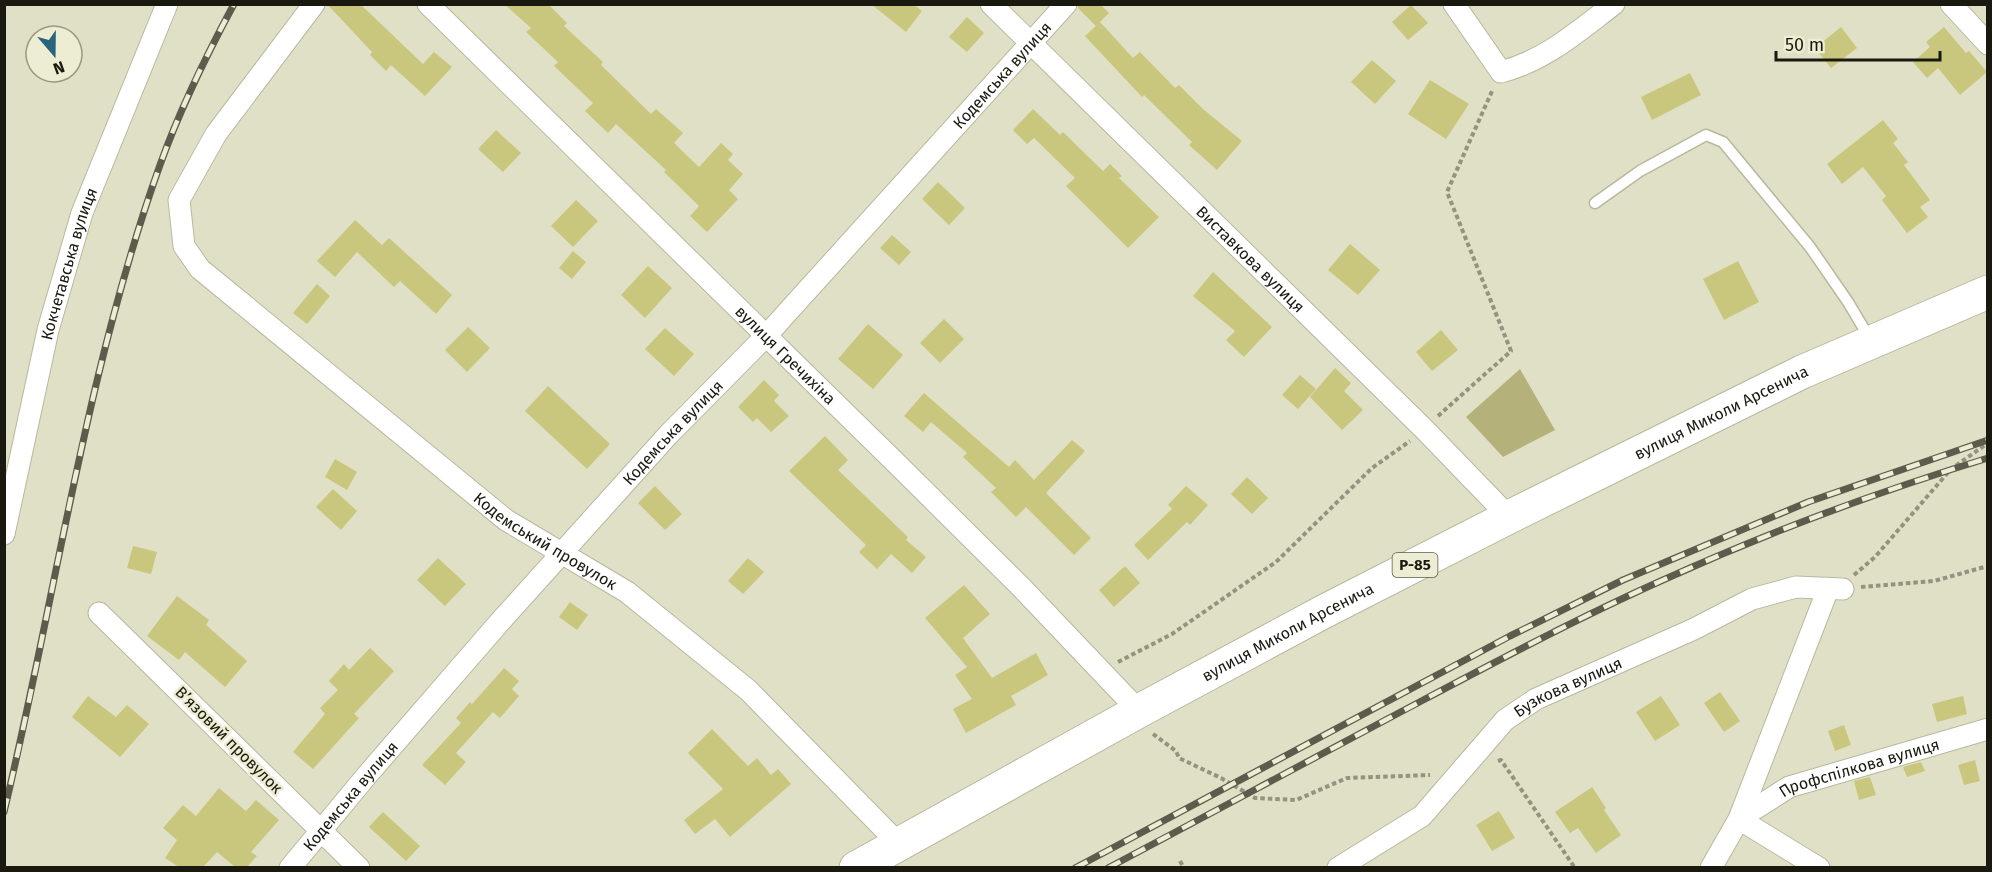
<svg xmlns="http://www.w3.org/2000/svg" width="1992" height="872" viewBox="0 0 1992 872" font-family="'Fira Sans',sans-serif">
<style>
.green{fill:#b4b27a}
.building{fill:#c9c77d}
.lines{fill:none;stroke-linecap:round;stroke-linejoin:round}
.service-casing{stroke:#b8b89f;stroke-width:13}
.minor-casing{stroke:#b8b89f;stroke-width:23}
.primary-casing{stroke:#b8b89f;stroke-width:35}
.path{stroke:#93937f;stroke-width:4;stroke-dasharray:4.5 3;stroke-linecap:butt}
.service{stroke:#fff;stroke-width:10}
.minor{stroke:#fff;stroke-width:21}
.primary{stroke:#fff;stroke-width:33}
.rail-casing{stroke:#5c5c4d;stroke-width:7}
.rail{stroke:#ededd3;stroke-width:4.5;stroke-dasharray:14;stroke-linecap:butt}
.labels{text-anchor:middle;dominant-baseline:central;stroke-width:5;stroke-linejoin:round;paint-order:stroke}
.shield{fill:#ededd3;stroke:#59594a;stroke-width:1.5}
.shield-label{font-size:15px;font-weight:bold;fill:#19190f}
.street-label{font-size:16px;fill:#19190f;stroke:#ededd3}
</style>
<rect width="100%" height="100%" fill="#e0e0c6"/>
<path class="green" d="M1520 369 1555 430 1503 457 1466 417Z"/>
<g class="building">
<path d="M327 4H360L423 64 434 52 452 67 425 96 391 65 386 71 370 55 372 52Z"/>
<path d="M504 4H548L567 23 564 26 603 62 601 65 651 114 656 109 683 133 674 143 699 167 721 143 733 154 728 160 743 174 729 190 738 199 707 232 690 216 699 206 664 172 666 170 616 124 608 133 585 111 593 103 554 66 558 62 526 32 531 28Z"/>
<path d="M871 4H913L922 11 906 32Z"/>
<path d="M1078 4H1100L1109 13 1096 26 1078 8Z"/>
<path d="M1411 5 1428 23 1408 40 1392 22Z"/>
<path d="M967 17 984 33 967 52 949 37Z"/>
<path d="M1100 22 1133 58 1140 52 1175 88 1179 85 1203 109 1242 141 1217 170 1189 145 1192 142 1144 95 1142 97 1085 36Z"/>
<path d="M1841 27 1857 48 1831 68 1815 48Z"/>
<path d="M1944 27 1966 53 1969 51 1987 72 1960 95 1938 68 1927 78 1913 62 1930 47 1926 42Z"/>
<path d="M1372 60 1396 81 1375 104 1351 82Z"/>
<path d="M1690 73 1701 95 1652 120 1641 97Z"/>
<path d="M1430 80 1469 104 1446 139 1408 114Z"/>
<path d="M1033 109 1060 135 1063 132 1103 171 1110 164 1122 176 1119 178 1159 217 1128 248 1066 186 1075 178 1034 138 1027 144 1013 130Z"/>
<path d="M1883 120 1898 139 1893 143 1908 162 1904 165 1930 200 1920 207 1928 217 1907 233 1882 200 1886 196 1863 167 1842 184 1827 164Z"/>
<path d="M496 130 521 153 503 172 478 149Z"/>
<path d="M938 182 965 208 949 225 922 199Z"/>
<path d="M576 200 598 221 573 247 551 226Z"/>
<path d="M355 220 382 245 389 238 452 295 436 314 400 281 394 287 357 252 335 277 317 261Z"/>
<path d="M892 235 911 252 899 265 880 248Z"/>
<path d="M1350 244 1380 270 1358 295 1328 270Z"/>
<path d="M573 251 586 262 572 279 559 268Z"/>
<path d="M1738 261 1759 302 1724 320 1703 279Z"/>
<path d="M648 266 672 288 645 318 621 295Z"/>
<path d="M1213 272 1272 327 1244 357 1226 340 1235 331 1193 296Z"/>
<path d="M317 284 330 296 307 324 293 313Z"/>
<path d="M944 319 964 339 940 363 920 343Z"/>
<path d="M868 324 903 355 873 389 838 359Z"/>
<path d="M468 327 490 348 467 372 445 350Z"/>
<path d="M665 328 694 354 674 376 645 349Z"/>
<path d="M1441 330 1458 350 1432 371 1416 352Z"/>
<path d="M1335 368 1351 383 1344 391 1363 410 1342 430 1310 397Z"/>
<path d="M1300 375 1316 389 1298 409 1282 395Z"/>
<path d="M764 380 779 395 774 401 789 416 771 432 757 418 753 422 738 407Z"/>
<path d="M548 386 610 444 587 469 525 411Z"/>
<path d="M924 393 1009 467 1015 460 1034 480 1072 440 1085 451 1046 493 1091 538 1074 555 1026 507 1016 517 991 492 996 488 963 457 967 453 931 422 923 432 904 416Z"/>
<path d="M825 436 848 460 838 470 908 537 906 540 926 557 912 573 891 554 877 569 859 552 866 545 789 471Z"/>
<path d="M335 459 357 472 347 490 325 477Z"/>
<path d="M1247 477 1268 498 1252 514 1231 494Z"/>
<path d="M655 486 682 514 665 530 638 503Z"/>
<path d="M1186 486 1208 505 1190 525 1187 522 1148 560 1134 545 1172 509 1168 505Z"/>
<path d="M333 489 357 511 341 530 316 507Z"/>
<path d="M133 546 157 552 151 574 127 568Z"/>
<path d="M438 558 466 584 445 606 417 580Z"/>
<path d="M748 558 764 572 743 594 728 581Z"/>
<path d="M1125 566 1140 583 1114 607 1099 590Z"/>
<path d="M964 585 990 614 963 638 992 678 1036 653 1048 675 1011 696 1016 705 966 733 953 709 972 699 955 675 967 667 925 618Z"/>
<path d="M177 596 209 620 206 625 247 661 225 687 185 652 179 660 147 636Z"/>
<path d="M570 602 588 615 577 630 559 617Z"/>
<path d="M370 648 394 671 354 714 359 718 313 769 293 752 325 714 320 708 338 690 329 681 344 664 349 670Z"/>
<path d="M504 668 519 681 512 689 519 696 500 718 493 712 456 753 466 762 445 785 422 765 461 723 456 718 470 702 472 704Z"/>
<path d="M1720 692 1740 721 1724 732 1704 703Z"/>
<path d="M88 696 116 717 127 705 149 724 120 757 72 717Z"/>
<path d="M1661 696 1680 725 1655 741 1636 712Z"/>
<path d="M1963 696 1967 714 1937 722 1932 704Z"/>
<path d="M1844 725 1851 745 1835 751 1828 731Z"/>
<path d="M712 729 748 766 757 758 771 775 778 769 791 784 730 837 715 819 695 834 684 820 723 789 688 753Z"/>
<path d="M1975 760 1980 781 1964 785 1958 765Z"/>
<path d="M1921 762 1925 771 1907 777 1903 767Z"/>
<path d="M1870 777 1876 795 1859 800 1854 781Z"/>
<path d="M1592 787 1606 808 1604 810 1621 835 1596 853 1578 828 1570 833 1555 812Z"/>
<path d="M219 788 246 811 256 800 279 820 251 852 257 856 247 867H235L217 852 203 867H179L165 858 177 840 163 828 183 805 196 816Z"/>
<path d="M1499 811 1515 838 1492 851 1476 825Z"/>
<path d="M383 812 420 846 406 861 369 827Z"/>
</g>
<g class="lines">
<defs>
<path id="service" d="M1595 203 1640 171 1706 135 1723 142 1810 247 1848 302 1870 339"/>
<g id="minor">
<path id="s1" d="M314 4 216 134 179 200 184 246 200 269 506 520 627 592 748 690 899 844"/>
<path id="s2" d="M428 4 899 466 1021 587 1139 711"/>
<path id="s3" d="M991 4 1425 430 1509 517"/>
<path d="M1454 4 1501 72C1546 60 1577 32 1614 4"/>
<path d="M1951 4 1988 44"/>
<path id="s4" d="M4 534 48 330 82 213 167 4"/>
<path d="M99 613 359 868"/>
<path id="s5" d="M290 868 368 774 498 624 668 435 765 337 1066 4"/>
<path id="s6" d="M1338 868 1422 816 1505 720 1536 699 1694 629 1752 599 1796 587 1843 589"/>
<path d="M1711 868 1739 819 1828 589"/>
<path id="s7" d="M1819 868 1739 819 1789 787 1988 729"/>
</g>
<g id="primary">
<path id="s8" d="M856 868 1139 711 1323 612 1509 517 1802 372 1988 292"/>
</g>
</defs>
<use href="#service" class="service-casing"/>
<use href="#minor" class="minor-casing"/>
<use href="#primary" class="primary-casing"/>
<g class="path">
<path d="M1438 416 1511 351 1447 192 1493 89"/>
<path d="M1854 575 1875 557 1951 469 1988 443"/>
<path d="M1861 587 1934 581 1988 566"/>
<path d="M1118 662 1172 634 1276 562 1372 468 1410 441"/>
<path d="M1153 734 1176 751 1179 758 1221 778 1255 798 1296 800 1347 778 1430 775"/>
<path d="M1498 761 1501 760 1575 868"/>
<path d="M1180 861 1184 868"/>
</g>
<use href="#service" class="service"/>
<use href="#minor" class="minor"/>
<use href="#primary" class="primary"/>
<defs>
<g id="rail">
<path d="M4 812C56 596 85 374 160 165 180 109 206 56 234 4"/>
<path d="M1075 868 1510 636 1623 580 1808 502 1988 440"/>
<path d="M1108 868C1203 817 1298 767 1393 716 1482 669 1571 621 1663 580 1769 532 1877 492 1988 458"/>
</g>
</defs>
<use href="#rail" class="rail-casing"/>
<use href="#rail" class="rail"/>
</g>
<g class="labels">
<rect class="shield" x="1392.5" y="553" width="45" height="24" rx="4.5"/>
<g class="shield-label">
<text x="1415" y="565">Р-85</text>
</g>
<g class="street-label">
<text stroke="none"><textPath href="#s5" startOffset="1066">Кодемська вулиця</textPath></text>
<text stroke="none"><textPath href="#s3" startOffset="364">Виставкова вулиця</textPath></text>
<text stroke="none"><textPath href="#s4" startOffset="278">Кокчетавська вулиця</textPath></text>
<text stroke="none"><textPath href="#s2" startOffset="501">вулиця Гречихіна</textPath></text>
<text stroke="none"><textPath href="#s8" startOffset="978">вулиця Миколи Арсенича</textPath></text>
<text stroke="none"><textPath href="#s5" startOffset="580">Кодемська вулиця</textPath></text>
<text stroke="none"><textPath href="#s1" startOffset="753">Кодемський провулок</textPath></text>
<text stroke="none"><textPath href="#s8" startOffset="492">вулиця Миколи Арсенича</textPath></text>
<text stroke="none"><textPath href="#s6" startOffset="297">Бузкова вулиця</textPath></text>
<text transform="translate(229 740) rotate(45)">Вʼязовий провулок</text>
<text stroke="none"><textPath href="#s7" startOffset="226">Профспілкова вулиця</textPath></text>
<text stroke="none"><textPath href="#s5" startOffset="94">Кодемська вулиця</textPath></text>
</g>
</g>
<rect width="1992" height="872" fill="none" stroke="#19190f" stroke-width="12"/>
<g transform="translate(54 54) rotate(160)"><circle r="28" fill="#ededd3" stroke="#989885" stroke-width="1.5"/>
<path d="M0-4.5L10 22L0 15L-10 22Z" fill="#29647c"/>
<text y="-9" font-size="16" font-weight="bold" text-anchor="middle" fill="#19190f">N</text>
</g>
<path d="M1776 51v9h164v-9" fill="none" stroke="#19190f" stroke-width="3"/>
<text x="1785" y="51" font-size="18" fill="#19190f" stroke="#ededd3" stroke-width="4.5" paint-order="stroke">50 m</text>
</svg>
